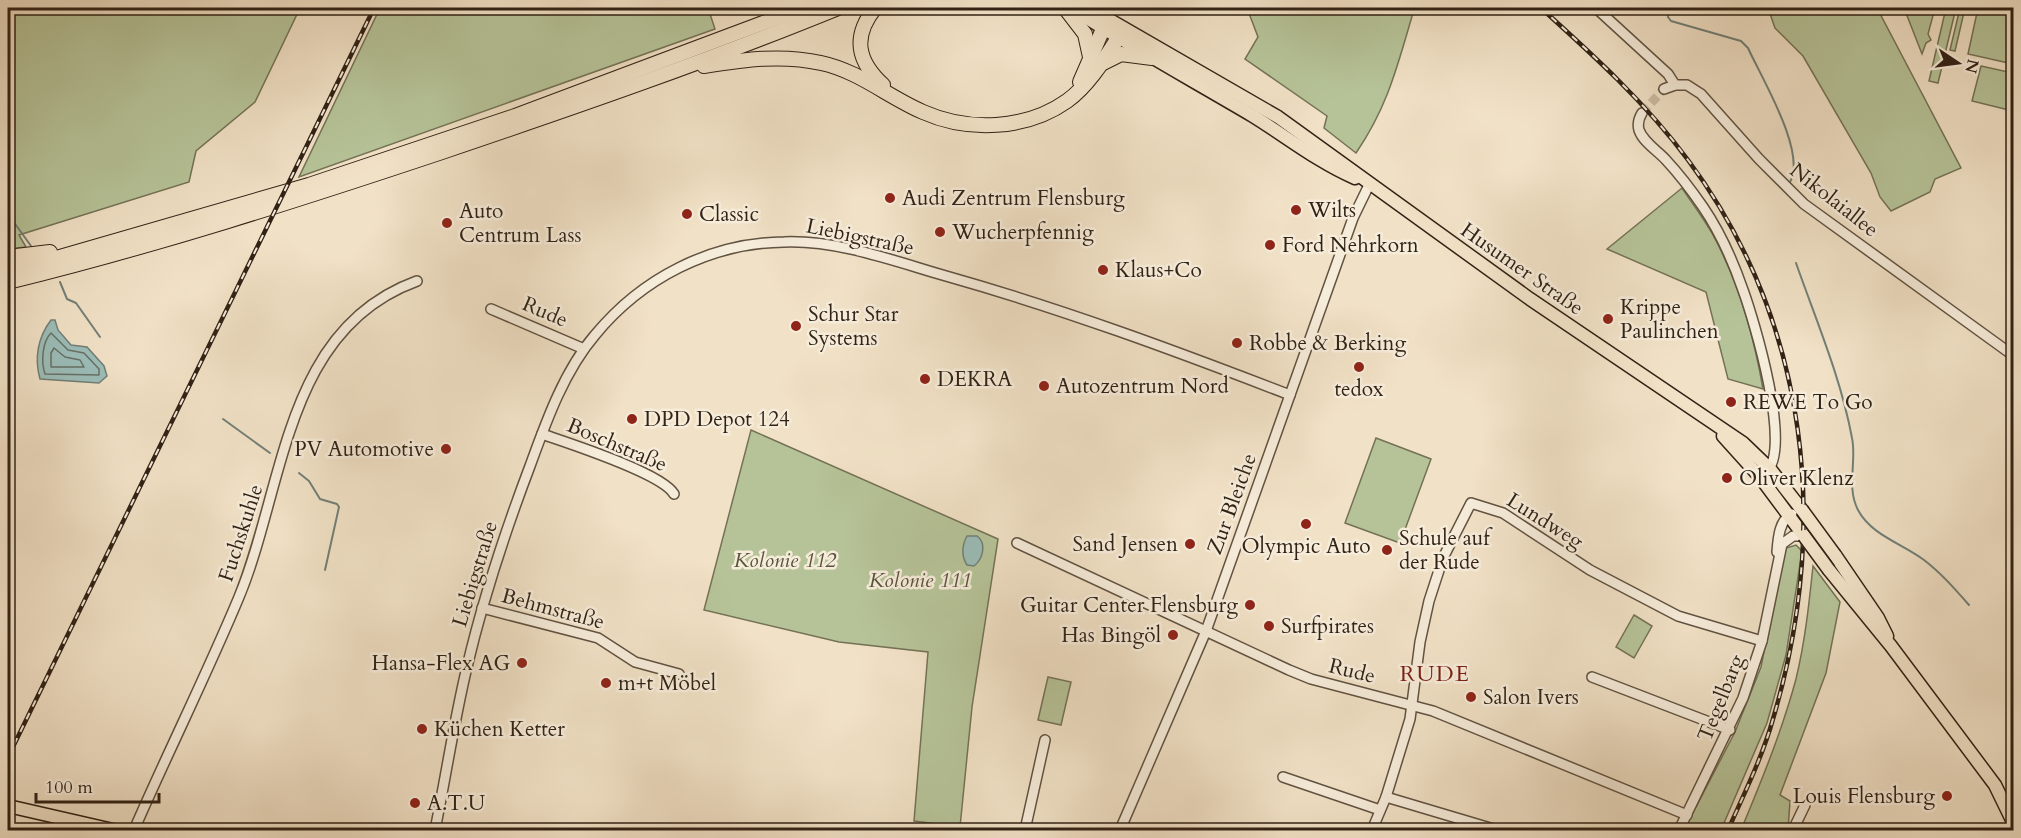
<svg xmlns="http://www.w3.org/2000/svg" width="2021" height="838" viewBox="0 0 2021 838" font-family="Cardo,serif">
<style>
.green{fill:#b6c398;stroke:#747256;stroke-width:1.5}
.water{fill:#9bbdb8;stroke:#717f77;stroke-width:1.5}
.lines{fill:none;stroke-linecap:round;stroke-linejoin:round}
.shore{stroke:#667066;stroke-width:1.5}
.stream{stroke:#717f77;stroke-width:2}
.minor-tunnel{stroke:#cbbba3;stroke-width:9;stroke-dasharray:9 4.5;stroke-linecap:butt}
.minor-casing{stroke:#615241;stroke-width:12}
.major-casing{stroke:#312215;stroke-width:15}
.highway-casing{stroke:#312215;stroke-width:16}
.minor{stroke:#f6ecda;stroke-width:9}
.major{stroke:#f1e1c6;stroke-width:12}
.highway{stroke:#f1e1c6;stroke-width:14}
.rail-casing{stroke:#312215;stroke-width:4.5}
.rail{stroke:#f6ecda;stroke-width:2;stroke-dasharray:7;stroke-linecap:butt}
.major-bridge-casing{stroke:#312215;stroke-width:15;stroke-linecap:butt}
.major-bridge{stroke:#f1e1c6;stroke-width:12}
.poi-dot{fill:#8f2418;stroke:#f6ecda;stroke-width:2}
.labels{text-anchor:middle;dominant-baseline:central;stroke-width:5;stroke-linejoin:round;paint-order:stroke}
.poi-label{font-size:21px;fill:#312215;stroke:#f6ecda;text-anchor:start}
.street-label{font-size:21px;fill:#312215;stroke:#f6ecda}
.park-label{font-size:21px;font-style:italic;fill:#59523c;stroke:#f6ecda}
.neighbourhood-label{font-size:22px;letter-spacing:1.5px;fill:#7a1f14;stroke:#f6ecda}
</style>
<rect width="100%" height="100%" fill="#f1e1c6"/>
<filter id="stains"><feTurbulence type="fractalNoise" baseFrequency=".00333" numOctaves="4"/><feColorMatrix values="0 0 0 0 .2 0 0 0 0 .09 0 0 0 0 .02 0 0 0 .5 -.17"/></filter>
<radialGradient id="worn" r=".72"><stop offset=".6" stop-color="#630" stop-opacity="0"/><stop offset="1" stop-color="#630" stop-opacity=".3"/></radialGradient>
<g class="green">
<path d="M8 8H300L255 102 196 151 189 182 19 235 26 247 8 249Z"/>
<path d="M380 8H708L715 29 299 177Z"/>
<path d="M1247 8H1381L1389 11 1391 8H1401L1413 13C1397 67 1388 106 1356 153L1324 128 1327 116 1245 59 1258 37Z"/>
<path d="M1768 8H1877L1961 168 1935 179 1930 192 1891 211 1880 197 1871 173 1803 56 1775 28Z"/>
<path d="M1904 8H1935L1928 34 1931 40 1926 43 1922 54Z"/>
<path d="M1946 8H1956L1938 83 1929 81Z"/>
<path d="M1960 8H1965L1955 51 1950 50Z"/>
<path d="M1978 8H2013V64L1968 54Z"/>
<path d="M1981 66 2013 73V111L1972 101Z"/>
<path d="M1682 188C1692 203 1704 219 1713 235 1738 281 1754 337 1763 389L1728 379 1706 292 1607 249Z"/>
<path d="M751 430 998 539 972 707 960 827 914 821 928 652 839 642 704 610Z"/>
<path d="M1376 438 1431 459 1400 543 1345 523Z"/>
<path d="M1796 545 1802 551 1786 655 1767 723 1721 830H1684L1735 732 1761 667 1783 555 1786 548Z"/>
<path d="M1813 566 1840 602 1826 673 1780 795 1790 801 1788 830H1741C1761 782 1782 731 1796 679 1805 642 1809 604 1813 566Z"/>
<path d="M1634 615 1652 626 1634 658 1616 647Z"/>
<path d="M1048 677 1071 682 1061 725 1038 720Z"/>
</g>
<g class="water">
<path d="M51 320H55L58 330 71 345 87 347 104 366 107 376 99 383 40 379C34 358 38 337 51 320Z"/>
<path d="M967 536H977C987 543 983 559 974 566L967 565C961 556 962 545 967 536Z"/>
</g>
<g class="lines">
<g class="shore">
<path d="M51 333 68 350 84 353 99 369V375L45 374C41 362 42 342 51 333Z"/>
<path d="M54 348 65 357 80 360 84 367H51V353Z"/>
</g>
<g class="stream">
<path d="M1668 8V17L1671 21 1741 41 1748 48C1761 77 1807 152 1790 182"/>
<path d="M8 214 31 246"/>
<path d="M1796 263C1816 320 1841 378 1852 438 1857 461 1846 487 1858 510 1871 535 1903 544 1924 560 1941 573 1955 589 1969 605"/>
<path d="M60 282 67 299 76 303 100 337"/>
<path d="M223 419 270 453"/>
<path d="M299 473 309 481 320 499 337 504 339 507 325 570"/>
</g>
<path class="minor-tunnel" d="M1642 113 1664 89"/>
<defs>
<g id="minor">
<path d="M1596 8 1668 74 1675 85"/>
<path d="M1664 89 1675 85H1687L1701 94 1759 159 1804 204 2014 356"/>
<path d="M1642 113C1639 118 1637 123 1639 130 1643 142 1658 151 1666 160 1680 175 1692 191 1703 207 1720 232 1733 261 1743 290 1754 320 1793 450 1766 472"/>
<path d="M491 309 584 349"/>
<path d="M542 434C568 443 662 473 674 494"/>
<path d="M1017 543 1289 670 1311 679 1433 711 1687 815"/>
<path d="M1777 552C1778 539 1779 520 1792 514"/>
<path d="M482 608 598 638 635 662 679 674"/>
<path d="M1592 677 1730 730"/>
<path d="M1283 777 1380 810"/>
<path d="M1386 797 1497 830"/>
<path d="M134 830C168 752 206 676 239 597 285 486 284 329 417 281"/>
<path d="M435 830C446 776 454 721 467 667 483 599 505 532 530 466 546 422 564 371 595 335 642 278 710 243 784 242 838 240 894 261 946 276 1063 309 1176 351 1290 395"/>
<path d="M1025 830 1045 740"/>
<path d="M1120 830 1206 631 1353 218 1369 185"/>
<path d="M1372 830 1386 797 1410 719 1420 642 1429 601 1443 558 1471 503 1503 513 1590 570 1678 616 1762 641"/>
<path d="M1679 830 1743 698 1762 641 1782 544 1793 536H1804"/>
<path d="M1793 830 1805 805"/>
</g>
<g id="major">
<path d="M1071 8C1130 46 1192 80 1253 116 1287 137 1318 162 1355 178"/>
<path d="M1089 8 1278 117 1530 299 1743 443 1770 469 1802 510"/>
<path d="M1723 436 1760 477 1804 536"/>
<path d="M1835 555 1878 618 1887 636"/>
<path d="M1829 570 1891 646 1995 785 2014 824"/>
<path d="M8 806 113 830"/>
</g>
<g id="highway">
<path d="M875 8C852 37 857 61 883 85"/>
<path d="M1065 8 1085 34 1090 57"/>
<path d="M1103 63 1121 54 1152 58"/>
<path d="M704 66C743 60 781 54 821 63 859 71 888 97 923 112 968 132 1026 130 1067 101 1088 86 1104 60 1118 38"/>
<path d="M1080 82 1103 29"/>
<path d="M8 257 50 252"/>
<path d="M8 270 46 261 309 185 515 116 803 8"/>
<path d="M8 282C155 246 298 200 442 152 575 107 708 61 838 8"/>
</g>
</defs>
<use href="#minor" class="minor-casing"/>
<use href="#major" class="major-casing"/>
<use href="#highway" class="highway-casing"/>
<use href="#minor" class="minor"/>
<use href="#major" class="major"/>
<use href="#highway" class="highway"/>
<defs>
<g id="rail">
<path d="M1541 8C1593 55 1646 103 1688 160 1810 324 1830 527 1773 719 1762 758 1744 794 1728 830"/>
<path d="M8 757 374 8"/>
</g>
</defs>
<use href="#rail" class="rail-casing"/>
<use href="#rail" class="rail"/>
<defs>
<g id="major-bridge">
<path d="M1802 510 1835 555"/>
<path d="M1804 536 1829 570"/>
</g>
</defs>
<use href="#major-bridge" class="major-bridge-casing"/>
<use href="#major-bridge" class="major-bridge"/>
</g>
<g class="poi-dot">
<circle cx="890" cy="198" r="6"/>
<circle cx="1296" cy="210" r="6"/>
<circle cx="687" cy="214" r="6"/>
<circle cx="447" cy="223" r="6"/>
<circle cx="940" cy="232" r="6"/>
<circle cx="1270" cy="245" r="6"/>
<circle cx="1103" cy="270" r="6"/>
<circle cx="1608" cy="319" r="6"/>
<circle cx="796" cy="326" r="6"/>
<circle cx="1237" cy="343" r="6"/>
<circle cx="1359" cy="367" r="6"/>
<circle cx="925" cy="379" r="6"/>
<circle cx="1044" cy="386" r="6"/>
<circle cx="1731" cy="402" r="6"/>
<circle cx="632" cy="419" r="6"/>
<circle cx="446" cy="449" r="6"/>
<circle cx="1727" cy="478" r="6"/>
<circle cx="1306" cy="524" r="6"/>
<circle cx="1190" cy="544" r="6"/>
<circle cx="1387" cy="550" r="6"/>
<circle cx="1250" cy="605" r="6"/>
<circle cx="1269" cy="626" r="6"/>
<circle cx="1173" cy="635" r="6"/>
<circle cx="522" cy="663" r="6"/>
<circle cx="606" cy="683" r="6"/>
<circle cx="1471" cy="697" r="6"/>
<circle cx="422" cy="729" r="6"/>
<circle cx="1947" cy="796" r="6"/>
<circle cx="415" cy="803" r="6"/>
</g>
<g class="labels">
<g class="poi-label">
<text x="902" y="198">Audi Zentrum Flensburg</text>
<text x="1308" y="210">Wilts</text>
<text x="459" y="211">Auto<tspan x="459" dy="24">Centrum Lass</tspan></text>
<text x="699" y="214">Classic</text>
<text x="952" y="232">Wucherpfennig</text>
<text x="1282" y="245">Ford Nehrkorn</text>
<text x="1115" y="270">Klaus+Co</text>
<text x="1620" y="307">Krippe<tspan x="1620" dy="24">Paulinchen</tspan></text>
<text x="808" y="314">Schur Star<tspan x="808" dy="24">Systems</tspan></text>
<text x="1249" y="343">Robbe &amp; Berking</text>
<text x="937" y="379">DEKRA</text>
<text x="1056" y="386">Autozentrum Nord</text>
<text x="1359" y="389" text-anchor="middle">tedox</text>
<text x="1743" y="402">REWE To Go</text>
<text x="644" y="419">DPD Depot 124</text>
<text x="434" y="449" text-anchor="end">PV Automotive</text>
<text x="1739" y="478">Oliver Klenz</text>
<text x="1399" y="538">Schule auf<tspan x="1399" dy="24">der Rude</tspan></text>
<text x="1178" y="544" text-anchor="end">Sand Jensen</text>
<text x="1306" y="546" text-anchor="middle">Olympic Auto</text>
<text x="1238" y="605" text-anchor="end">Guitar Center Flensburg</text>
<text x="1281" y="626">Surfpirates</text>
<text x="1161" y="635" text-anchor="end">Has Bingöl</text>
<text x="510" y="663" text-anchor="end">Hansa-Flex AG</text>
<text x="618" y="683">m+t Möbel</text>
<text x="1483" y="697">Salon Ivers</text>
<text x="434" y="729">Küchen Ketter</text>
<text x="1935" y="796" text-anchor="end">Louis Flensburg</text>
<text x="427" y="803">A.T.U</text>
</g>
<g class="street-label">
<text transform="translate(1834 200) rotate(38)">Nikolaiallee</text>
<text transform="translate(860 237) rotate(12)">Liebigstraße</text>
<text transform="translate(1522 269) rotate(35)">Husumer Straße</text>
<text transform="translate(545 312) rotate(23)">Rude</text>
<text transform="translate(617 445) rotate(23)">Boschstraße</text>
<text transform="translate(1232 504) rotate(-70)">Zur Bleiche</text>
<text transform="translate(1545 521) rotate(32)">Lundweg</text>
<text transform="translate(241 533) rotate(-72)">Fuchskuhle</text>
<text transform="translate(475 574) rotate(-73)">Liebigstraße</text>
<text transform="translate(553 609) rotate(15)">Behmstraße</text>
<text transform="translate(1352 671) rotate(14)">Rude</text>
<text transform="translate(1721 698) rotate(-68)">Tegelbarg</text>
</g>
<g class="park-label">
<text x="785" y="560">Kolonie 112</text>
<text x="920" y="580">Kolonie 111</text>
</g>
<g class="neighbourhood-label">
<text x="1435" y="674">RUDE</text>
</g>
</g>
<rect width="2021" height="838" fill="none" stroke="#f1e1c6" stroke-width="30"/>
<rect x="9" y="9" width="2003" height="820" fill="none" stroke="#312215" stroke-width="3"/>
<rect x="15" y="15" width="1991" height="808" fill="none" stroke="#312215" stroke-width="1.5"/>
<g transform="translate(1958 63) rotate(103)" stroke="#f6ecda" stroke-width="4.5" paint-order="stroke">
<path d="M0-4.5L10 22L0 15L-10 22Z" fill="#312215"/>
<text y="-9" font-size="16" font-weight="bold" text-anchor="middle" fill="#312215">N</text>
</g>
<path d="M36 793v9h123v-9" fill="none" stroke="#312215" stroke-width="3"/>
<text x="45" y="793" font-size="18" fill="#312215" stroke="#f6ecda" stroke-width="4.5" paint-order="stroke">100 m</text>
<rect width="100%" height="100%" filter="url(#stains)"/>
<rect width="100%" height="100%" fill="url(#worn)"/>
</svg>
